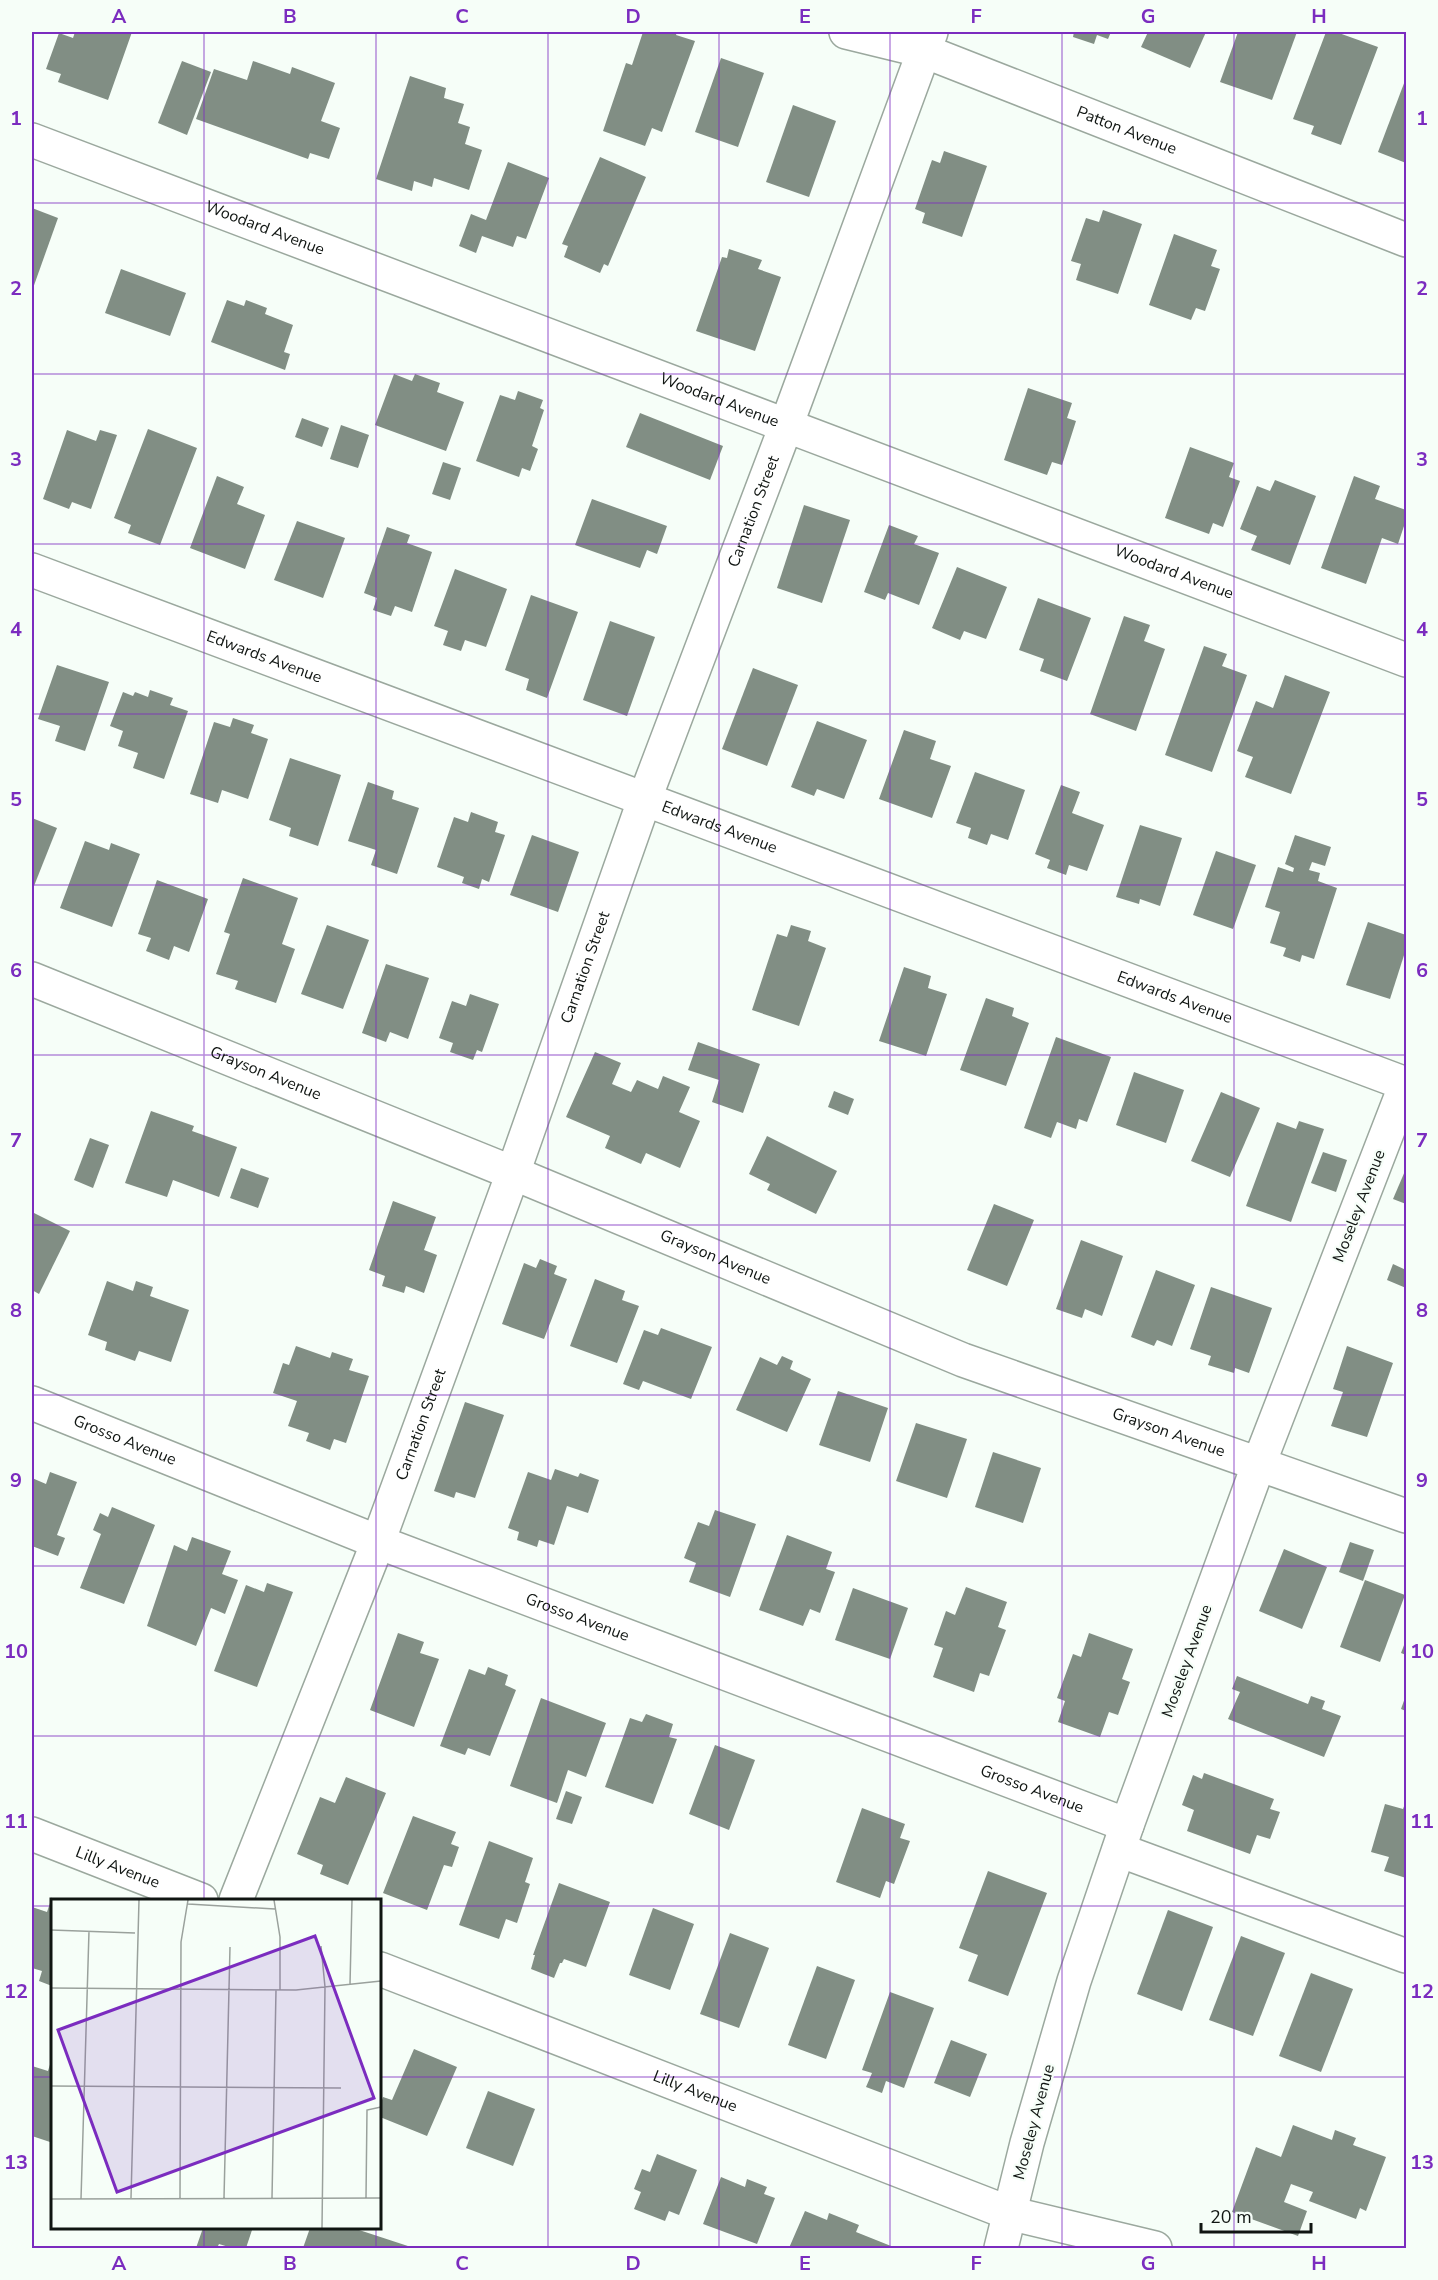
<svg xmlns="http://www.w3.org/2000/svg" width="1438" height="2280" viewBox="0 0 1438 2280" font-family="'Nunito Sans',sans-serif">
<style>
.building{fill:#818e84}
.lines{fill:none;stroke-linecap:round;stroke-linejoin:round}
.minor-casing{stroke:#9ba89e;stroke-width:36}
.minor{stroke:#fff;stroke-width:33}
.grid{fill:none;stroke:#7b2cbf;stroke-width:1.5;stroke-opacity:0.55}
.labels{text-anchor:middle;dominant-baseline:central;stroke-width:4.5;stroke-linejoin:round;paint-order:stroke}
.street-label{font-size:16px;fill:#101512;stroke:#f6fef8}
.inset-road{fill:none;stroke:#9aa19c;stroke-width:1.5}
.view{fill:#7b2cbf;fill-opacity:0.15;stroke:#7b2cbf;stroke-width:3}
.inset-edge{fill:none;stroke:#101512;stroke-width:3}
.neatline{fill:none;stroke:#7b2cbf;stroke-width:2}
.grid-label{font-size:20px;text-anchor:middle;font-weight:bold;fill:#7b2cbf}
</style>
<rect width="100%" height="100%" fill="#f6fef8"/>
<g class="building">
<path d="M75 32H132L108 100 58 82 61 74 46 69 59 33 73 38Z"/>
<path d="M643 32H677L676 35 695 41 662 132 652 128 645 146 603 131 626 63 632 65Z"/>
<path d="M1074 32H1111L1108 39 1097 35 1094 44 1073 37Z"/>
<path d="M1148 32H1206L1190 68 1141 47Z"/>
<path d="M1238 32H1297L1272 100 1220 82Z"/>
<path d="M1326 32H1336L1378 47 1341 145 1311 134 1314 126 1293 119Z"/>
<path d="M721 58 764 73 738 147 695 132Z"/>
<path d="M182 61 211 72 187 135 158 123Z"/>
<path d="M253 61 290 74 292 67 335 83 321 121 340 128 329 159 310 153 308 159 196 119 214 69 247 80Z"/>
<path d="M410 76 446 88 444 98 464 104 458 123 470 127 465 144 482 150 469 190 434 178 432 187 414 181 412 191 376 179Z"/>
<path d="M1406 78V163L1378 152Z"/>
<path d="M793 105 836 121 809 197 766 182Z"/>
<path d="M944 151 987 166 962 237 922 223 925 213 915 209 932 160 940 163Z"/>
<path d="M600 157 646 177 608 266 604 264 600 273 564 257 568 246 562 244Z"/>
<path d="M508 162 549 178 526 239 517 236 513 247 482 236 476 253 459 246 471 214 486 220Z"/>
<path d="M32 208 58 218 32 291Z"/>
<path d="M1103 210 1142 224 1118 294 1076 280 1081 264 1071 261 1086 218 1099 222Z"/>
<path d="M1174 234 1217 250 1211 266 1220 269 1205 311 1196 308 1191 320 1149 305Z"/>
<path d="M729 249 762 260 758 269 781 277 755 351 696 331 722 257 727 258Z"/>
<path d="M121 269 186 293 170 336 105 313Z"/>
<path d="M227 300 244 306 246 300 267 308 265 314 293 325 284 352 290 354 285 370 211 342Z"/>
<path d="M394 374 412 381 415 374 440 383 437 392 464 402 446 451 375 425Z"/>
<path d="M1028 388 1072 403 1067 418 1076 421 1062 465 1052 462 1047 475 1004 460Z"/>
<path d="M518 391 543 400 540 408 544 410 532 446 538 449 530 471 522 468 519 477 476 461 500 395 515 400Z"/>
<path d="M640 413 723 446 710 480 626 447Z"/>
<path d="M302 418 329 428 322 447 295 437Z"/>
<path d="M341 425 369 435 358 468 330 459Z"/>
<path d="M148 429 197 448 160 545 128 533 131 525 114 518Z"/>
<path d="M67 430 96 441 100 430 117 435 91 509 72 502 69 509 43 499Z"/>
<path d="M1190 447 1234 463 1229 477 1240 481 1223 527 1213 523 1209 534 1165 518Z"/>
<path d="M443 462 461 468 450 500 432 494Z"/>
<path d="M217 476 244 487 237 504 265 515 245 569 190 548Z"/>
<path d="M1354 476 1380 486 1375 499 1406 510V520L1398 544 1382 538 1366 584 1321 568Z"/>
<path d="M1275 480 1316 496 1290 565 1251 550 1257 536 1240 529 1257 486 1270 491Z"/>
<path d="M592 499 667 526 657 554 647 550 640 568 575 545Z"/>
<path d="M804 505 850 520 822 603 777 588Z"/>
<path d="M297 521 345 538 323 598 274 580Z"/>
<path d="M889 525 918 536 914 544 939 553 919 605 888 593 885 600 864 592Z"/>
<path d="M387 527 410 535 407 543 432 552 412 612 395 606 391 616 373 610 377 598 364 593Z"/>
<path d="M957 567 1007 587 986 639 964 631 960 640 932 628Z"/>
<path d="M455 569 507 589 486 647 465 640 461 651 443 645 448 631 434 626Z"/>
<path d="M531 595 578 612 547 698 526 690 529 679 505 670Z"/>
<path d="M1038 598 1091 618 1067 681 1040 671 1044 659 1019 650Z"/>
<path d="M1124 616 1150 625 1144 641 1165 649 1136 731 1090 714Z"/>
<path d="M610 621 655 637 627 716 583 700Z"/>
<path d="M1204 646 1227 654 1222 666 1247 675 1212 772 1165 755Z"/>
<path d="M57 665 109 682 85 751 55 741 60 726 38 719Z"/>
<path d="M753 668 798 685 767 766 722 749Z"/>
<path d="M1285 675 1330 692 1291 794 1245 777 1253 757 1237 751 1256 701 1273 708Z"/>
<path d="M150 690 173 698 170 705 188 711 164 779 133 768 138 753 118 746 123 731 110 726 123 692 133 696 135 692 148 697Z"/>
<path d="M233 718 254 725 251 733 268 739 248 799 222 790 218 803 190 794 214 722 230 727Z"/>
<path d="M817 721 867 740 844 799 817 789 814 796 791 787Z"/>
<path d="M904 730 936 741 930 759 951 766 932 818 879 799Z"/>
<path d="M290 758 341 775 318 846 289 836 291 828 269 820Z"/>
<path d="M975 772 1025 790 1008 840 991 834 987 845 968 838 971 828 956 823Z"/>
<path d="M368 782 394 791 392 799 419 808 397 874 371 865 376 850 348 841Z"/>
<path d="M1061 785 1080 792 1072 813 1104 825 1087 871 1069 865 1066 875 1047 868 1050 860 1035 854Z"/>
<path d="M471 812 498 822 495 832 505 835 489 882 482 879 479 889 462 883 464 877 437 867 454 817 468 822Z"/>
<path d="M32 818 57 828 32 891Z"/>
<path d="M1140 825 1182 838 1160 906 1140 899 1139 904 1116 897Z"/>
<path d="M532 835 579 852 558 912 510 895Z"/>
<path d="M1295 835 1331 847 1325 866 1312 862 1309 870 1320 873 1318 881 1337 888 1314 959 1302 955 1300 962 1283 956 1286 948 1270 943 1280 912 1265 907 1278 867 1293 872 1294 868 1285 864Z"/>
<path d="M85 841 109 850 111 843 140 854 112 927 60 908Z"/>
<path d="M1216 851 1256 865 1233 929 1193 915Z"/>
<path d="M243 878 298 898 282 944 295 949 276 1003 235 989 238 981 216 974 230 934 224 932Z"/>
<path d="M157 880 208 899 189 952 174 946 169 960 146 951 151 938 138 934Z"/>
<path d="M1368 922 1406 935V949L1390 999 1346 985Z"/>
<path d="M327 925 369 940 343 1009 301 994Z"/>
<path d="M791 925 811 931 808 941 826 948 799 1026 752 1010 777 934 787 937Z"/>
<path d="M386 964 429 978 408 1039 390 1032 386 1042 362 1033Z"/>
<path d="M904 967 931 976 928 988 947 994 926 1056 879 1041Z"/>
<path d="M470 994 499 1004 482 1052 477 1050 473 1060 450 1052 453 1043 439 1038 452 1001 466 1006Z"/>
<path d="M986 998 1014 1008 1012 1016 1029 1023 1006 1086 960 1070Z"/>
<path d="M1056 1037 1111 1057 1087 1122 1079 1119 1076 1129 1057 1122 1051 1138 1024 1128Z"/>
<path d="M698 1042 760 1064 743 1113 712 1102 719 1080 688 1070Z"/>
<path d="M595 1052 621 1063 612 1084 631 1092 637 1080 658 1089 663 1076 690 1087 679 1112 700 1121 680 1168 646 1153 641 1164 605 1148 610 1136 566 1117Z"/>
<path d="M1134 1072 1184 1090 1166 1143 1116 1125Z"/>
<path d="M834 1091 854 1099 848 1115 828 1107Z"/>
<path d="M1221 1092 1260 1108 1230 1177 1191 1161Z"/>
<path d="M151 1111 194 1126 192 1131 237 1147 219 1197 173 1180 167 1197 125 1183Z"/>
<path d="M1299 1121 1324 1129 1291 1222 1246 1206 1277 1122 1296 1129Z"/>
<path d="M767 1136 837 1171 816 1214 767 1190 770 1184 749 1174Z"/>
<path d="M90 1138 109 1145 93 1188 74 1180Z"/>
<path d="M1323 1152 1347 1160 1336 1192 1311 1183Z"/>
<path d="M241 1168 269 1178 258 1208 230 1198Z"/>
<path d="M1405 1171H1406V1204L1393 1199Z"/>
<path d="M393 1201 436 1217 424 1250 437 1255 424 1293 406 1286 404 1293 382 1286 385 1276 369 1270Z"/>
<path d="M994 1204 1034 1220 1007 1286 967 1270Z"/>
<path d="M32 1212 70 1231 39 1294 32 1290Z"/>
<path d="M1081 1240 1123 1256 1102 1316 1085 1309 1082 1318 1056 1309Z"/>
<path d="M540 1259 557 1266 554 1274 567 1279 544 1339 502 1324 524 1263 536 1268Z"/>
<path d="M1393 1264 1406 1270V1288L1387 1280Z"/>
<path d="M1156 1270 1195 1285 1172 1346 1157 1340 1154 1346 1131 1337Z"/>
<path d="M595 1279 625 1291 622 1300 639 1306 617 1363 570 1346Z"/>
<path d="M107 1281 133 1291 136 1281 153 1287 150 1296 189 1310 171 1362 139 1351 135 1361 105 1350 107 1342 88 1335Z"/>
<path d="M1211 1287 1272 1308 1249 1373 1235 1368 1234 1373 1208 1365 1211 1356 1190 1349Z"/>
<path d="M661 1328 712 1347 691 1399 643 1381 639 1390 623 1384 644 1330 658 1335Z"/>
<path d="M296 1346 330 1358 332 1352 353 1359 349 1370 369 1376 346 1443 334 1439 330 1450 306 1441 309 1433 288 1426 297 1401 273 1393 283 1363 289 1365Z"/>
<path d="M1347 1346 1393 1363 1367 1437 1331 1426 1343 1392 1333 1389Z"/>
<path d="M782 1356 793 1361 790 1369 811 1379 787 1432 736 1410 760 1357 777 1365Z"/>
<path d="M838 1391 888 1408 870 1462 819 1445Z"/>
<path d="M465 1402 504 1415 475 1498 456 1492 454 1498 434 1491Z"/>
<path d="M916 1423 967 1439 947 1498 896 1481Z"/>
<path d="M993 1452 1041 1468 1023 1523 975 1507Z"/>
<path d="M555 1469 578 1477 580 1473 599 1480 588 1513 567 1506 554 1545 539 1540 537 1547 517 1540 519 1532 508 1528 528 1472 551 1480Z"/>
<path d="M50 1472 77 1482 57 1535 65 1538 58 1556 32 1546V1478L46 1484Z"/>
<path d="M112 1507 155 1525 124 1604 80 1588 101 1534 93 1530 100 1513 108 1517Z"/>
<path d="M715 1510 756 1524 730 1597 689 1582 696 1563 684 1558 698 1522 709 1526Z"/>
<path d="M787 1535 832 1552 826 1569 835 1572 820 1613 810 1609 803 1626 759 1610Z"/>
<path d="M192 1537 231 1551 222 1574 238 1580 225 1614 211 1608 196 1646 147 1626 174 1545 187 1551Z"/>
<path d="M1350 1542 1374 1550 1363 1581 1339 1572Z"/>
<path d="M1284 1549 1327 1567 1302 1629 1259 1611Z"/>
<path d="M1365 1580 1405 1595 1380 1662 1340 1647Z"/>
<path d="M267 1583 293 1592 257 1687 214 1671 246 1585 264 1592Z"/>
<path d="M966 1587 1007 1602 998 1627 1006 1630 989 1676 980 1673 974 1692 933 1677 943 1648 934 1645 946 1611 955 1615Z"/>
<path d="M853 1588 908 1608 890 1659 835 1640Z"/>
<path d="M398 1633 424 1642 420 1653 439 1659 414 1727 370 1710Z"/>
<path d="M1089 1633 1133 1649 1122 1679 1130 1682 1118 1715 1109 1712 1100 1737 1058 1722 1065 1701 1057 1698 1073 1654 1081 1657Z"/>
<path d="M1406 1640V1655L1401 1653Z"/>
<path d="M488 1667 508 1675 505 1685 516 1690 490 1756 468 1748 465 1755 440 1746 469 1669 485 1675Z"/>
<path d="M1237 1676 1308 1704 1311 1696 1325 1701 1322 1709 1341 1716 1324 1757 1228 1719 1240 1692 1232 1689Z"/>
<path d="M1406 1695V1711L1401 1709Z"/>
<path d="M541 1698 606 1723 586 1777 568 1770 557 1803 510 1786Z"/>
<path d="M646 1714 673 1724 669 1737 677 1739 653 1804 605 1787 630 1718 642 1722Z"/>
<path d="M715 1745 755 1760 729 1830 689 1814Z"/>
<path d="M1204 1773 1274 1799 1270 1809 1280 1812 1270 1839 1257 1835 1250 1854 1187 1831 1194 1810 1182 1805 1193 1775 1202 1779Z"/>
<path d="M346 1777 386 1793 348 1885 320 1874 323 1865 297 1854 320 1797 335 1803Z"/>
<path d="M566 1791 582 1797 572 1824 556 1819Z"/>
<path d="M1406 1801V1878L1384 1871 1389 1857 1371 1852 1385 1804 1403 1809Z"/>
<path d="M862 1808 905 1824 900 1838 910 1841 894 1884 886 1881 880 1898 836 1882Z"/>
<path d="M413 1816 456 1832 451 1844 459 1847 452 1867 444 1865 427 1910 383 1893Z"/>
<path d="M489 1841 533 1858 525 1882 530 1884 517 1923 506 1919 499 1939 459 1925Z"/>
<path d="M988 1871 1047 1893 1008 1996 968 1981 978 1955 959 1948Z"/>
<path d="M559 1883 610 1902 586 1967 564 1959 562 1963H560L554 1978 531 1969 535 1955H533Z"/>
<path d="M52 1897V1986L39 1981 42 1971 32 1968V1907L47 1912Z"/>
<path d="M653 1908 694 1924 670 1990 629 1975Z"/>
<path d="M1168 1910 1213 1927 1182 2011 1137 1994Z"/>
<path d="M730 1933 769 1948 739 2028 700 2014Z"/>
<path d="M1241 1936 1285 1953 1253 2036 1209 2020Z"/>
<path d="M817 1966 855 1980 826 2059 788 2045Z"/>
<path d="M1311 1973 1353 1989 1321 2072 1279 2056Z"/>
<path d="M890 1992 934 2008 904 2088 886 2081 882 2093 866 2087 872 2073 862 2070Z"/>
<path d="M951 2040 987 2054 970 2097 934 2083Z"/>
<path d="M414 2049 457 2067 427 2136 380 2117V2106L383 2097 392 2100Z"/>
<path d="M52 2058V2134L50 2142 32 2136V2066L48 2071Z"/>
<path d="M488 2091 535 2109 513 2166 466 2148Z"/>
<path d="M1293 2125 1332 2140 1335 2130 1356 2138 1353 2145 1386 2157 1366 2211 1360 2208 1356 2219 1309 2201 1313 2192 1291 2184 1284 2202 1307 2211 1298 2236 1232 2212 1256 2147 1281 2157Z"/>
<path d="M657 2154 697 2170 679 2215 669 2211 665 2221 634 2209 641 2192 634 2189 642 2169 650 2172Z"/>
<path d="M721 2177 745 2187 747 2179 767 2187 764 2194 775 2198 757 2244 703 2224Z"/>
<path d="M805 2211 827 2220 829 2213 859 2225 856 2232 891 2246 890 2248H789Z"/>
<path d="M203 2228H245L252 2230 246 2248H232L219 2244 217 2248H196Z"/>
<path d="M310 2228H353L414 2248H303Z"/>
</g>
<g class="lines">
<defs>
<g id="minor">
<path id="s1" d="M846 32 924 51 1406 240"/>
<path id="s2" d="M32 140 1406 660"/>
<path id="s3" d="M32 570 1406 1084 1258 1466 1127 1825 1074 1981 1027 2143 1001 2248"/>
<path id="s4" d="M32 979 513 1173 963 1360 1406 1516"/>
<path id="s5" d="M32 1403 378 1542 1127 1825"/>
<path id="s6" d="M32 1834 201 1900"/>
<path d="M1119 1850 1406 1956"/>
<path id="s7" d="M236 1900 378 1542 513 1173 645 798 786 426 931 32"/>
<path id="s8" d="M380 1969 1009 2213 1155 2248"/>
</g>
</defs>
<use href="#minor" class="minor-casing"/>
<use href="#minor" class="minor"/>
</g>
<path class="grid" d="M204 32V1900M376 32V1900M548 32V2248M719 32V2248M890 32V2248M1062 32V2248M1234 32V2248M32 203H1406M32 374H1406M32 544H1406M32 714H1406M32 885H1406M32 1055H1406M32 1225H1406M32 1395H1406M32 1566H1406M32 1736H1406M32 1906H52M380 1906H1406M32 2077H52M380 2077H1406M204 2228V2248M376 2228V2248"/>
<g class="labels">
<g class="street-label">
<text stroke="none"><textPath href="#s1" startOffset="298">Patton Avenue</textPath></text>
<text stroke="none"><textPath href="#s2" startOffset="249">Woodard Avenue</textPath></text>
<text stroke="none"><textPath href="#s2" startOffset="735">Woodard Avenue</textPath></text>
<text stroke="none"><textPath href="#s7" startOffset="1482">Carnation Street</textPath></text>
<text stroke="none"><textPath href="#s2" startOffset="1221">Woodard Avenue</textPath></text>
<text stroke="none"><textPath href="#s3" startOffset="248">Edwards Avenue</textPath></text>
<text stroke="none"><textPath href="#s3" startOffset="734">Edwards Avenue</textPath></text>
<text stroke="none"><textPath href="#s7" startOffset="996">Carnation Street</textPath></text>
<text stroke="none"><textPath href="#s3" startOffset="1220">Edwards Avenue</textPath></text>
<text stroke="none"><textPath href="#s4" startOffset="252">Grayson Avenue</textPath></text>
<text transform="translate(1359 1206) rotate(-69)">Moseley Avenue</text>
<text stroke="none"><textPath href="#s4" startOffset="738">Grayson Avenue</textPath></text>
<text stroke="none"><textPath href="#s7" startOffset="510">Carnation Street</textPath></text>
<text stroke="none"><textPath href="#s4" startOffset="1224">Grayson Avenue</textPath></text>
<text stroke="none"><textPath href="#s5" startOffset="100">Grosso Avenue</textPath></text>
<text stroke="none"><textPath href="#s5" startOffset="586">Grosso Avenue</textPath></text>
<text transform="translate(1187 1661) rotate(-70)">Moseley Avenue</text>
<text stroke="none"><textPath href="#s5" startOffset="1072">Grosso Avenue</textPath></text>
<text stroke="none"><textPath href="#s6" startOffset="92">Lilly Avenue</textPath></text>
<text stroke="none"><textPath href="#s8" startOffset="338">Lilly Avenue</textPath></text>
<text transform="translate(1034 2122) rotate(-75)">Moseley Avenue</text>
</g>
</g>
<g transform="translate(51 1899)">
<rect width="330" height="330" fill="#f6fef8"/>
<path class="inset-road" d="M223 1 229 38V91M137 5 224 10M0 31 84 34M270 47 274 88 271 329M299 85 301 1M0 89 245 91 330 82M0 187 290 189M80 299 88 1M129 299 130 43 137 1M173 299 179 48M221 299 225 91M315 299 316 211 330 208M0 300 330 299M30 300 38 32"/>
<path class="view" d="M264 37 323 199 66 293 7 131Z"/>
<rect width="330" height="330" class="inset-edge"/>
</g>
<rect width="1438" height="2280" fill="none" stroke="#f6fef8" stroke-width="66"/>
<path d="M1201 2223v9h110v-9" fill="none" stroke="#101512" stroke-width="3"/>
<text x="1210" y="2223" font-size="18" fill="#101512" stroke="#f6fef8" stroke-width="4.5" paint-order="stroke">20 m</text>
<rect x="33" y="33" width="1372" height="2214" class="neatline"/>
<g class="grid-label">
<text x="119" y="23">A</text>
<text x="290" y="23">B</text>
<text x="462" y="23">C</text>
<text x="633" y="23">D</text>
<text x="805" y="23">E</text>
<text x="976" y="23">F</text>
<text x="1148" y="23">G</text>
<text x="1319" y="23">H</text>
<text x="16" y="125">1</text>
<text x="1422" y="125">1</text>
<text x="16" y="295">2</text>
<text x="1422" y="295">2</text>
<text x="16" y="466">3</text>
<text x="1422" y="466">3</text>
<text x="16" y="636">4</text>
<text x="1422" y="636">4</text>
<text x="16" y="806">5</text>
<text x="1422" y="806">5</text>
<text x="16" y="977">6</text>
<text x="1422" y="977">6</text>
<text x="16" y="1147">7</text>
<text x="1422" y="1147">7</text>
<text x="16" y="1317">8</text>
<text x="1422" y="1317">8</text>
<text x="16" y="1487">9</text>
<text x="1422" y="1487">9</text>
<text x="16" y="1658">10</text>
<text x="1422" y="1658">10</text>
<text x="16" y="1828">11</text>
<text x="1422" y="1828">11</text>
<text x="16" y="1998">12</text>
<text x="1422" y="1998">12</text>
<text x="16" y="2169">13</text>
<text x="1422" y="2169">13</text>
<text x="119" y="2270">A</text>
<text x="290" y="2270">B</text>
<text x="462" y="2270">C</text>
<text x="633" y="2270">D</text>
<text x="805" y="2270">E</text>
<text x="976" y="2270">F</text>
<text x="1148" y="2270">G</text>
<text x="1319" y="2270">H</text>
</g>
</svg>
